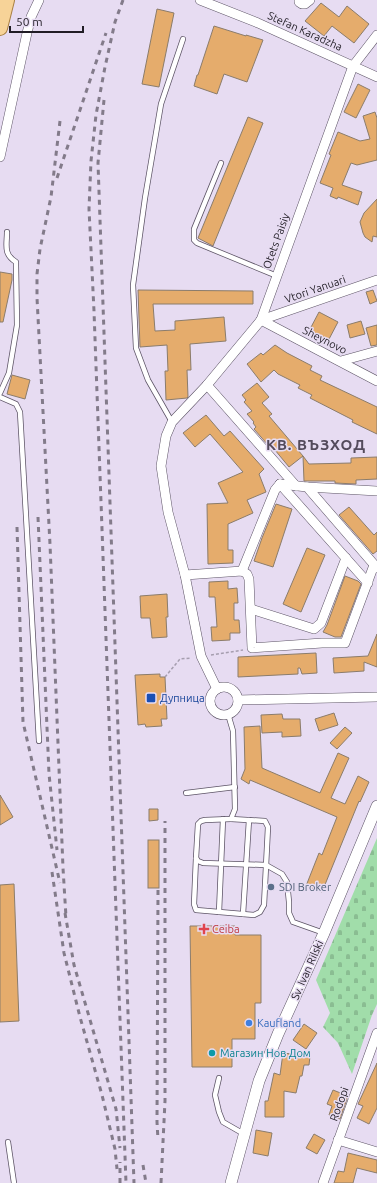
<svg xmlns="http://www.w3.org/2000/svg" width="377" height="1183" viewBox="0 0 377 1183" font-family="Ubuntu,sans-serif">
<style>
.cemetery{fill:url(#cemetery-stones)}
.building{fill:#e5ac6c;stroke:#8b7c6b}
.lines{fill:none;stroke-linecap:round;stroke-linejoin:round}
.service-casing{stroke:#5d5466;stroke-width:6}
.minor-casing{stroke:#5d5466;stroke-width:10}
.tertiary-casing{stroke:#5d5466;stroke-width:12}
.primary-casing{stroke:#a98043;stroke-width:16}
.path{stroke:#a69eaf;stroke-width:1.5;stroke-dasharray:3 2;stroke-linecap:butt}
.service{stroke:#fff;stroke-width:4.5}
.minor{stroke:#fff;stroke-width:9}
.tertiary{stroke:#fff;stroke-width:11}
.primary{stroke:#f7d398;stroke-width:14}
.rail{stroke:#837b8a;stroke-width:3;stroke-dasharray:5 5;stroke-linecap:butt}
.transit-dot{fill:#1a4fb4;stroke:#e7dcf2;stroke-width:1.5}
.service-dot{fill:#5c6f8a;stroke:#e7dcf2;stroke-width:1.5}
.health-dot{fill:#e0444e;stroke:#e7dcf2;stroke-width:1.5}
.shop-dot{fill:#3f7fe0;stroke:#e7dcf2;stroke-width:1.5}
.culture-dot{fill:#0f9aa8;stroke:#e7dcf2;stroke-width:1.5}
.labels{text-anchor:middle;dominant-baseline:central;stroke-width:3;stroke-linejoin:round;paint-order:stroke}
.street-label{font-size:11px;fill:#211d25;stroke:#e7dcf2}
.transit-label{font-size:11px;fill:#164399;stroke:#e7dcf2;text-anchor:start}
.service-label{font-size:11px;fill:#4e5e75;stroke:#e7dcf2;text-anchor:start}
.health-label{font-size:11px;fill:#be3a42;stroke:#e7dcf2;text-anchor:start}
.shop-label{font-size:11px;fill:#366cbe;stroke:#e7dcf2;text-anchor:start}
.culture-label{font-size:11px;fill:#0d838f;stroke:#e7dcf2;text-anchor:start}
.district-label{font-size:15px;font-weight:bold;letter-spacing:1px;fill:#544b5c;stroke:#e7dcf2}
</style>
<defs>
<pattern id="cemetery-stones" width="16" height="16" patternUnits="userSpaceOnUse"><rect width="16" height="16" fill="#a1ddaa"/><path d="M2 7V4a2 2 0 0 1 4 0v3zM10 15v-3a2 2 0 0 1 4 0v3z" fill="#8abd92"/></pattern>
</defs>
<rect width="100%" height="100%" fill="#e7dcf2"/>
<path class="cemetery" d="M377 838V1004L372 1015 352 1074 338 1043 323 1027 330 1013 316 980Z"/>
<g class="building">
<path d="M321 3 339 17 347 6 369 24 354 43 332 26 324 36 305 21Z"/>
<path d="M157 9 174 13 159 87 142 84Z"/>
<path d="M214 26 246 36V35L263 40 247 82 224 74 217 94 194 86 197 75H198Z"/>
<path d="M358 84 370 90 356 118 344 112Z"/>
<path d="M375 112 377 118V160L357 165 351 163 342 185 362 192 358 205 338 197 337 199 330 196 333 188 320 183 331 155 329 154 338 132 360 141 370 139 363 116Z"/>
<path d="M248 117 263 123 213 246 198 238Z"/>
<path d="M377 199V237L373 236 372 242 365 237 363 233 360 222 364 213Z"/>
<path d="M0 272 12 274V280L3 322H0Z"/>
<path d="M138 290 253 291V304H153L155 331 175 330V321L224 317 226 341 190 344 191 370H187L188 397 187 398 166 400 165 371H168L167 345 140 347Z"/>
<path d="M373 290 377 301 370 304 366 292Z"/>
<path d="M319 312 338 322 328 341 309 331Z"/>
<path d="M361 321 365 334 350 338 347 325Z"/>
<path d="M377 325V345L371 346 366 328Z"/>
<path d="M275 345 287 353 312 366 310 370 322 376 320 380 377 407V434L352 422 353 420 310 398 312 395 298 388 300 385 278 374 274 370 261 382 247 364 261 353 263 355Z"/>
<path d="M12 375 30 380 25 399 7 394Z"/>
<path d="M257 383 269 397 262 403 272 414 269 416 303 456 289 467 270 444 268 445 254 429 256 427 253 423 254 422 247 414 252 411 244 402 246 400 242 395Z"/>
<path d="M206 415 224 436 230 431 264 469 259 474 266 492 247 500 253 513 228 524V550H233V563L208 564 207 504 228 503 218 483 243 472 210 434 195 447 183 433Z"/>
<path d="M303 456 309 464 351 463V458L377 457V479L356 480V484L335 483V481H304Z"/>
<path d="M276 504 292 509 273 567 254 561 262 538Z"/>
<path d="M349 507 374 535 377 532V551L373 554 339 515Z"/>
<path d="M307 548 325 555 301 612 283 604Z"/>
<path d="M345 576 358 581 361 584 341 637H335L323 632 327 625Z"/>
<path d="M228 581V589L237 588 238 603H234V620H239L240 633H230V640L212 641 211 627H217L215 597H209V582Z"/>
<path d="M167 594 168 617H166L167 637 152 638 150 618H141L140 596Z"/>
<path d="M377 634V667L364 662V671L334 673 333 658 368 656Z"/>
<path d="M316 653 317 673 302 674 300 668H298V674L238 677V657Z"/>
<path d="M160 674V677H165L167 719H161L162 726 146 727 145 724 138 725 135 675Z"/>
<path d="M334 713 338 725 319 731 315 719Z"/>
<path d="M282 714 283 719H300L301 736 282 737V732L262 733 261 715Z"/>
<path d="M260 726 262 768 320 793 338 753 349 758 331 798 345 804 358 776 369 782 360 802 359 801 322 892 306 886 319 853 322 855 337 817 250 780 249 784 241 779 245 769 244 727Z"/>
<path d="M345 727 352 733 337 749 330 743Z"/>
<path d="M0 795 13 817 0 825Z"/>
<path d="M149 809H158V820L149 821Z"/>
<rect x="148" y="840" width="11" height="48"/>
<path d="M14 884 19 1021 0 1022V885Z"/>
<path d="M190 926H235V935H261V1003H255V1039H232V1067H192Z"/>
<path d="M304 1024 317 1033 306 1049 293 1040Z"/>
<path d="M283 1053 310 1056 309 1065H304L302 1076H300L296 1093 284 1091V1117H265V1101H268L274 1073 280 1075Z"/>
<path d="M377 1063V1108L369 1124 357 1118 363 1106 358 1104Z"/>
<path d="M333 1090 348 1096 340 1119 329 1115 332 1106 327 1104Z"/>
<path d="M256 1130 272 1133 268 1156 253 1153Z"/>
<path d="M314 1134 325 1140 317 1154 306 1148Z"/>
<path d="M348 1153 377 1160V1173L357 1168 353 1183H334L338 1171 344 1172Z"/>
</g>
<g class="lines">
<defs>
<g id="service">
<path d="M221 163 194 229V240L197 243 277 276"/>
<path d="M0 393 9 373 17 325 16 266V262C3 254 7 245 7 232"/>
<path d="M0 397 16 404 20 412 39 741"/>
<path d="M172 422 148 380 136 348 133 285 145 198 161 104 183 39"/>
<path d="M228 714 233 731 235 809 231 819 205 820 201 821 198 824 196 858 198 861 203 863 266 865 282 874 287 882 289 902V913L293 922 324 933"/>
<path d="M186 793 235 787"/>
<path d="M196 858 194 904 196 910 254 915 260 912 264 905 268 827 265 821 231 819"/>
<path d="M219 912 223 819"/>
<path d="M243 914 249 820"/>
<path d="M219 1078 215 1095 219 1112 223 1122 244 1134"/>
<path d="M8 1142 14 1183"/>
</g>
<g id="minor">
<path d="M200 0 258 23 377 77"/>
<path d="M299 0V2L302 4H305L310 0"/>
<path d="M0 157 27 33 31 17 39 0"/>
<path d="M261 320 377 381"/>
<path d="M261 320 377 280"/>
<path d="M341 361 377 351"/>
<path d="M207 385 296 486"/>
<path d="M280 484 307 487 377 568"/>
<path d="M280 484 368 583"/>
<path d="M307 487 377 491"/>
<path d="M242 571 275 490 280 484"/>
<path d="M185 575 242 571 247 574 249 579 252 648 322 643H345L374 565"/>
<path d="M251 609 314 629 321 623 346 558"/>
<circle cx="224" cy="701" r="14"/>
<path d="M217 689 201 656 185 575 168 512 161 466 166 436 172 422 207 385 261 320 353 66 377 35"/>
<path d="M238 700 377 697"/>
<path d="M338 1140 377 1152"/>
<path d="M323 1183 377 1033"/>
</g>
<path id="tertiary" d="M231 1183 259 1081 278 1034 324 933 377 806"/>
<path id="primary" d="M0 28 7 0"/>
</defs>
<use href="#service" class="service-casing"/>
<use href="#minor" class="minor-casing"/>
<use href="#tertiary" class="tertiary-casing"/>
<use href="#primary" class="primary-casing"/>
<g class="path">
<path d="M211 655 243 650"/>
<path d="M165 677 180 659 191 658"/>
</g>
<use href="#service" class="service"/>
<use href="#minor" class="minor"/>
<use href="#tertiary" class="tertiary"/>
<use href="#primary" class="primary"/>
<g class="rail">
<path d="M123 0 115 22 105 67 96 115 91 161 89 209 94 311 126 1183"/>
<path d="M104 100 98 163 134 1183"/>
<path d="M60 121 51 197 40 249 37 274V298L50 544 63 868 66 917"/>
<path d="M57 178 106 33"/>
<path d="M38 517 49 774 57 850"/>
<path d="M17 527 23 722 60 883"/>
<path d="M52 872 64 953 80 1017 102 1095 115 1149 117 1169"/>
<path d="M158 890 157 1122 158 1140"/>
<path d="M65 913 74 965 116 1109 120 1148"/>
<path d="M143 1165 146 1183"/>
<path d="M120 1183V1162"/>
<path d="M161 1183 165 1101V821"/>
</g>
</g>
<rect class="transit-dot" x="146" y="693" width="10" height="10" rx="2"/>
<circle class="service-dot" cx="271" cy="887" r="4"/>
<path class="health-dot" d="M202 923h4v4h4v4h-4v4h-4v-4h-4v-4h4z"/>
<circle class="shop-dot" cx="249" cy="1023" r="4"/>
<circle class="culture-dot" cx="212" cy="1053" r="4"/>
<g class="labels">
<g class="street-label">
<text transform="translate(305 31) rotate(24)">Stefan Karadzha</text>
<text transform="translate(276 241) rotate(-70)">Otets Paisiy</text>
<text transform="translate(315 289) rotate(-19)">Vtori Yanuari</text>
<text transform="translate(325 340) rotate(27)">Sheynovo</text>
<text transform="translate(307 970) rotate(-66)">Sv. Ivan Rilski</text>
<text transform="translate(339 1104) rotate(-70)">Rodopi</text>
</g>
<g class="transit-label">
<text x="160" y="698">Дупница</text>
</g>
<g class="service-label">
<text x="279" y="887">SDI Broker</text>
</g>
<g class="health-label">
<text x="212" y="929">Ceiba</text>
</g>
<g class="shop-label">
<text x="257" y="1023">Kaufland</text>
</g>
<g class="culture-label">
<text x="220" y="1053">Магазин Нов Дом</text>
</g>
<g class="district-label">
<text x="316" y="444">КВ. ВЪЗХОД</text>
</g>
</g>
<path d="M10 26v6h73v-6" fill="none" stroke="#211d25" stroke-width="2"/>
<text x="16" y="26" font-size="12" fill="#211d25" stroke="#e7dcf2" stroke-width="3" paint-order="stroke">50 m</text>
</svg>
